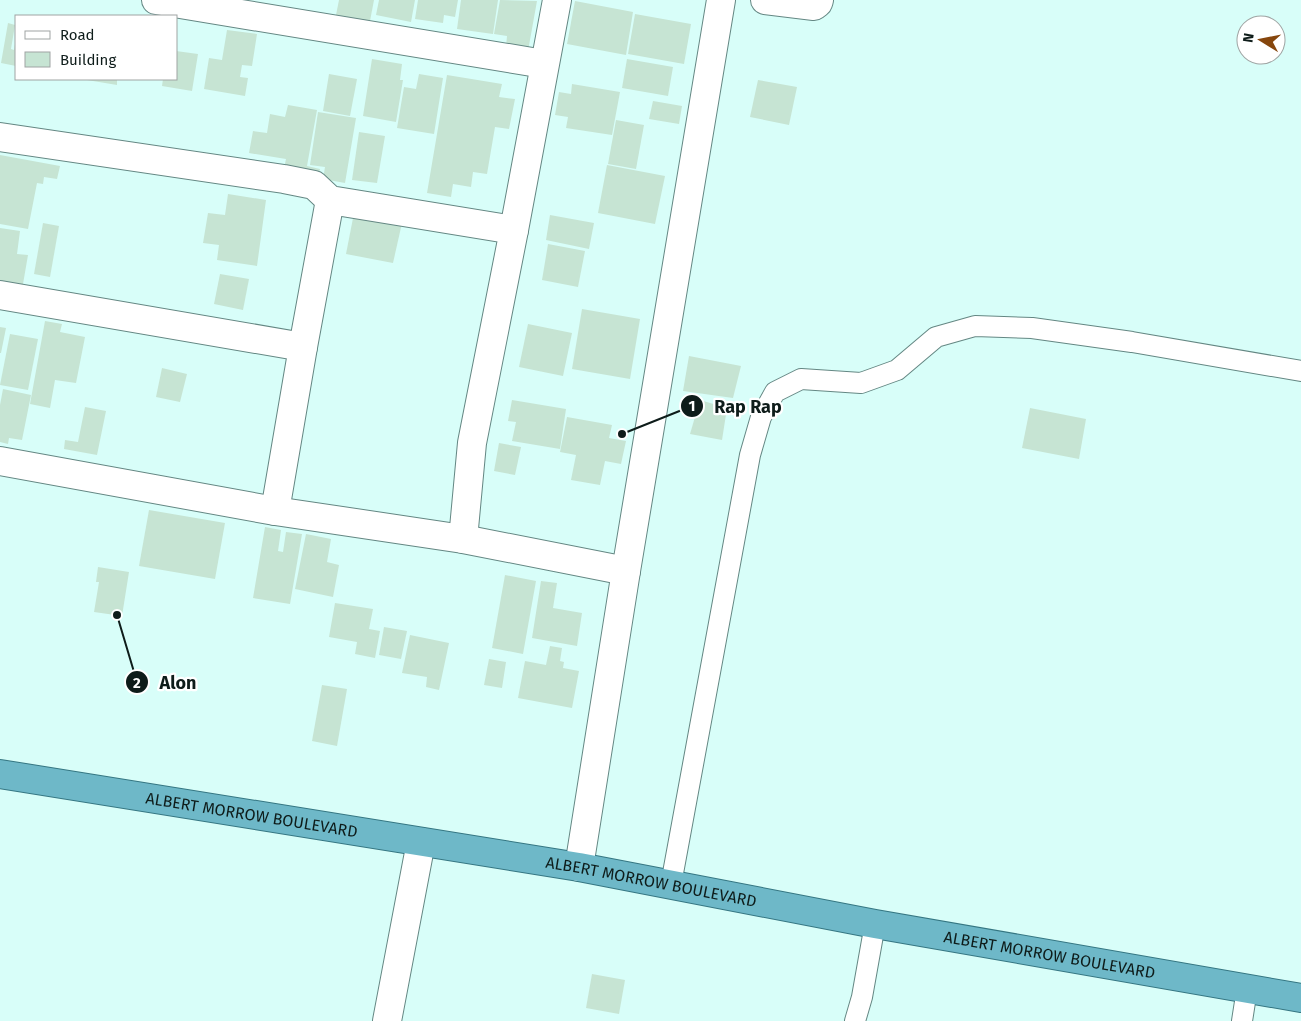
<svg xmlns="http://www.w3.org/2000/svg" width="1301" height="1021" viewBox="0 0 1301 1021" font-family="'Fira Sans',sans-serif">
<style>
.building{fill:#c6e4d3}
.lines{fill:none;stroke-linecap:round;stroke-linejoin:round}
.service-casing{stroke:#648783;stroke-width:22}
.minor-casing{stroke:#648783;stroke-width:30}
.trunk-casing{stroke:#357682;stroke-width:30}
.service{stroke:#fff;stroke-width:20}
.minor{stroke:#fff;stroke-width:28}
.trunk{stroke:#6eb8c8;stroke-width:28}
.labels{text-anchor:middle;dominant-baseline:central;stroke-width:4.5;stroke-linejoin:round;paint-order:stroke}
.street-label{font-size:16px;fill:#0e1c1a;stroke:#fff}
.leader{fill:none;stroke:#0e1c1a;stroke-width:2}
.callout-dot{fill:#0e1c1a;stroke:#fff;stroke-width:2}
.mark-label{font-size:15px;text-anchor:middle;font-weight:bold;fill:#fff}
.callout-label{font-size:18px;text-anchor:middle;font-weight:bold;fill:#0e1c1a;stroke:#fff;stroke-width:4.5;stroke-linejoin:round;paint-order:stroke}
</style>
<rect width="100%" height="100%" fill="#d8fef9"/>
<g class="building">
<path d="M339 0H374L370 21 336 15Z"/>
<path d="M379 0H415L411 22 376 15Z"/>
<path d="M418 0H458L455 17 444 15 443 23 415 19Z"/>
<path d="M461 0H498L493 34 457 29Z"/>
<path d="M500 0 537 1 528 51 506 47 507 36 494 34Z"/>
<path d="M575 1 633 12 626 55 567 44Z"/>
<path d="M635 14 691 24 684 64 628 54Z"/>
<path d="M8 23 15 25 11 49 14 50 15 44H16V66L1 63Z"/>
<path d="M227 30 257 34 252 66 242 65 240 77 248 78 245 96 204 89 209 58 222 60Z"/>
<path d="M176 51 198 54 192 91 162 86 163 79H176Z"/>
<path d="M372 59 402 64 400 80H403L396 122 363 116Z"/>
<path d="M627 59 673 67 668 96 622 88Z"/>
<path d="M329 74 357 79 350 116 323 111Z"/>
<path d="M419 74 443 78 434 134 397 128 404 87 416 89Z"/>
<path d="M447 75 502 84 499 97 515 99 509 129 495 127 487 174 473 172 471 187 453 184 451 197 427 193Z"/>
<path d="M87 79H117V85L87 80Z"/>
<path d="M758 80 797 87 789 125 750 117Z"/>
<path d="M572 84 620 92 612 135 566 128 568 117 555 115 559 92 571 94Z"/>
<path d="M653 101 682 106 679 124 649 119Z"/>
<path d="M288 105 317 110 307 166 320 169 318 179 283 173 286 159 249 153 253 131 267 133 270 114 285 117Z"/>
<path d="M318 112 356 118 345 183 323 179 325 167 310 165Z"/>
<path d="M616 120 644 125 636 169 608 164Z"/>
<path d="M359 132 385 136 377 183 352 180Z"/>
<path d="M0 155 60 166 57 179 44 177 43 184 37 183 28 229 0 224Z"/>
<path d="M607 165 665 176 655 224 598 213Z"/>
<path d="M228 194 266 200 257 266 217 260 219 245 203 243 208 213 225 215Z"/>
<path d="M354 213 402 223 393 263 346 254Z"/>
<path d="M550 215 594 223 589 249 546 240Z"/>
<path d="M43 223 59 226 50 277 34 274Z"/>
<path d="M0 228 20 231 17 254 28 255 23 284 0 281Z"/>
<path d="M548 244 585 251 578 287 542 280Z"/>
<path d="M220 274 249 279 243 310 214 304Z"/>
<path d="M582 309 640 319 630 379 572 369Z"/>
<path d="M45 321 62 324 60 332 85 337 76 383 55 380 50 408 30 404Z"/>
<path d="M528 324 572 333 563 376 519 367Z"/>
<path d="M0 327 6 328 1 353H0Z"/>
<path d="M10 334 38 339 28 390 0 385Z"/>
<path d="M689 356 741 366 733 398 683 391Z"/>
<path d="M162 368 187 374 180 402 156 397Z"/>
<path d="M3 389 31 395 22 440 9 438 8 444 0 442V405Z"/>
<path d="M512 400 566 409 560 449 512 441 516 422 508 421Z"/>
<path d="M700 400 727 408 722 440 690 434Z"/>
<path d="M85 407 106 411 97 455 64 449 65 440 78 442Z"/>
<path d="M1030 408 1086 419 1079 459 1022 448Z"/>
<path d="M567 417 612 425 609 438 626 441 621 464 605 461 600 485 571 480 576 455 560 452Z"/>
<path d="M499 443 521 447 515 475 494 471Z"/>
<path d="M149 510 225 523 215 579 139 566Z"/>
<path d="M265 527 281 530 278 551 283 552 286 532 302 534 290 604 253 598Z"/>
<path d="M306 534 331 539 327 562 339 565 333 597 295 589Z"/>
<path d="M98 567 129 572 122 616 94 612 99 582H96Z"/>
<path d="M505 575 536 581 523 654 492 648Z"/>
<path d="M541 581 557 583 553 608 582 613 577 646 532 638Z"/>
<path d="M335 603 373 609 369 629 380 631 375 658 355 654 357 642 329 637Z"/>
<path d="M384 627 407 631 401 659 379 655Z"/>
<path d="M410 635 449 643 439 690 426 687 427 677 402 673Z"/>
<path d="M550 646 562 648 560 661 564 662 563 668 579 671 572 708 518 698 525 661 546 665Z"/>
<path d="M489 659 506 662 502 688 484 685Z"/>
<path d="M322 685 347 689 337 746 312 741Z"/>
<path d="M592 974 625 980 619 1014 586 1008Z"/>
</g>
<g class="lines">
<defs>
<g id="service">
<path d="M671 884 750 455 761 417 775 392 801 379 861 383 897 370 936 337 975 326 1032 328 1132 342 1301 371"/>
<path d="M855 1021 862 997 875 924"/>
<path d="M1242 1021 1247 989"/>
</g>
<g id="minor">
<path d="M156 0 544 64"/>
<path d="M765 0 814 6 818 3 819 0"/>
<path d="M0 137 284 179 314 185 330 200 514 230"/>
<path d="M0 295 303 347"/>
<path d="M0 461 275 511 463 539 626 571"/>
<path d="M275 511 303 347 330 200"/>
<path d="M463 539 472 443 514 230 557 0"/>
<path d="M579 867 626 571 721 0"/>
<path d="M387 1021 421 842"/>
</g>
<g id="trunk">
<path id="s1" d="M0 774 579 867 875 924 1301 998"/>
</g>
</defs>
<use href="#service" class="service-casing"/>
<use href="#minor" class="minor-casing"/>
<use href="#trunk" class="trunk-casing"/>
<use href="#service" class="service"/>
<use href="#minor" class="minor"/>
<use href="#trunk" class="trunk"/>
</g>
<g class="labels">
<g class="street-label">
<text stroke="none"><textPath href="#s1" startOffset="255">ALBERT MORROW BOULEVARD</textPath></text>
<text stroke="none"><textPath href="#s1" startOffset="660">ALBERT MORROW BOULEVARD</textPath></text>
<text stroke="none"><textPath href="#s1" startOffset="1065">ALBERT MORROW BOULEVARD</textPath></text>
</g>
</g>
<path class="leader" d="M622 434L692 406M117 615L137 682"/>
<g class="callout-dot">
<circle cx="622" cy="434" r="5"/>
<circle cx="117" cy="615" r="5"/>
<circle cx="692" cy="406" r="12"/>
<circle cx="137" cy="682" r="12"/>
</g>
<g class="mark-label">
<text x="692" y="411">1</text>
<text x="137" y="688">2</text>
</g>
<g class="callout-label">
<text x="748" y="413">Rap Rap</text>
<text x="178" y="689">Alon</text>
</g>
<rect x="15" y="15" width="162" height="65" fill="#ffffff" stroke="#9fa4a3"/>
<rect x="25" y="31" width="25" height="8" fill="#ffffff" stroke="#9fa4a3"/>
<text x="60" y="40" font-size="15" fill="#0e1c1a">Road</text>
<rect x="25" y="52" width="25" height="15" fill="#c6e4d3" stroke="#9fa4a3"/>
<text x="60" y="65" font-size="15" fill="#0e1c1a">Building</text>
<g transform="translate(1261 40) rotate(280)"><circle r="24" fill="#ffffff" stroke="#9fa4a3"/>
<path d="M0-4L9 19L0 12L-9 19Z" fill="#86460d"/>
<text y="-8" font-size="14" font-weight="bold" text-anchor="middle" fill="#0e1c1a">N</text>
</g>
</svg>
